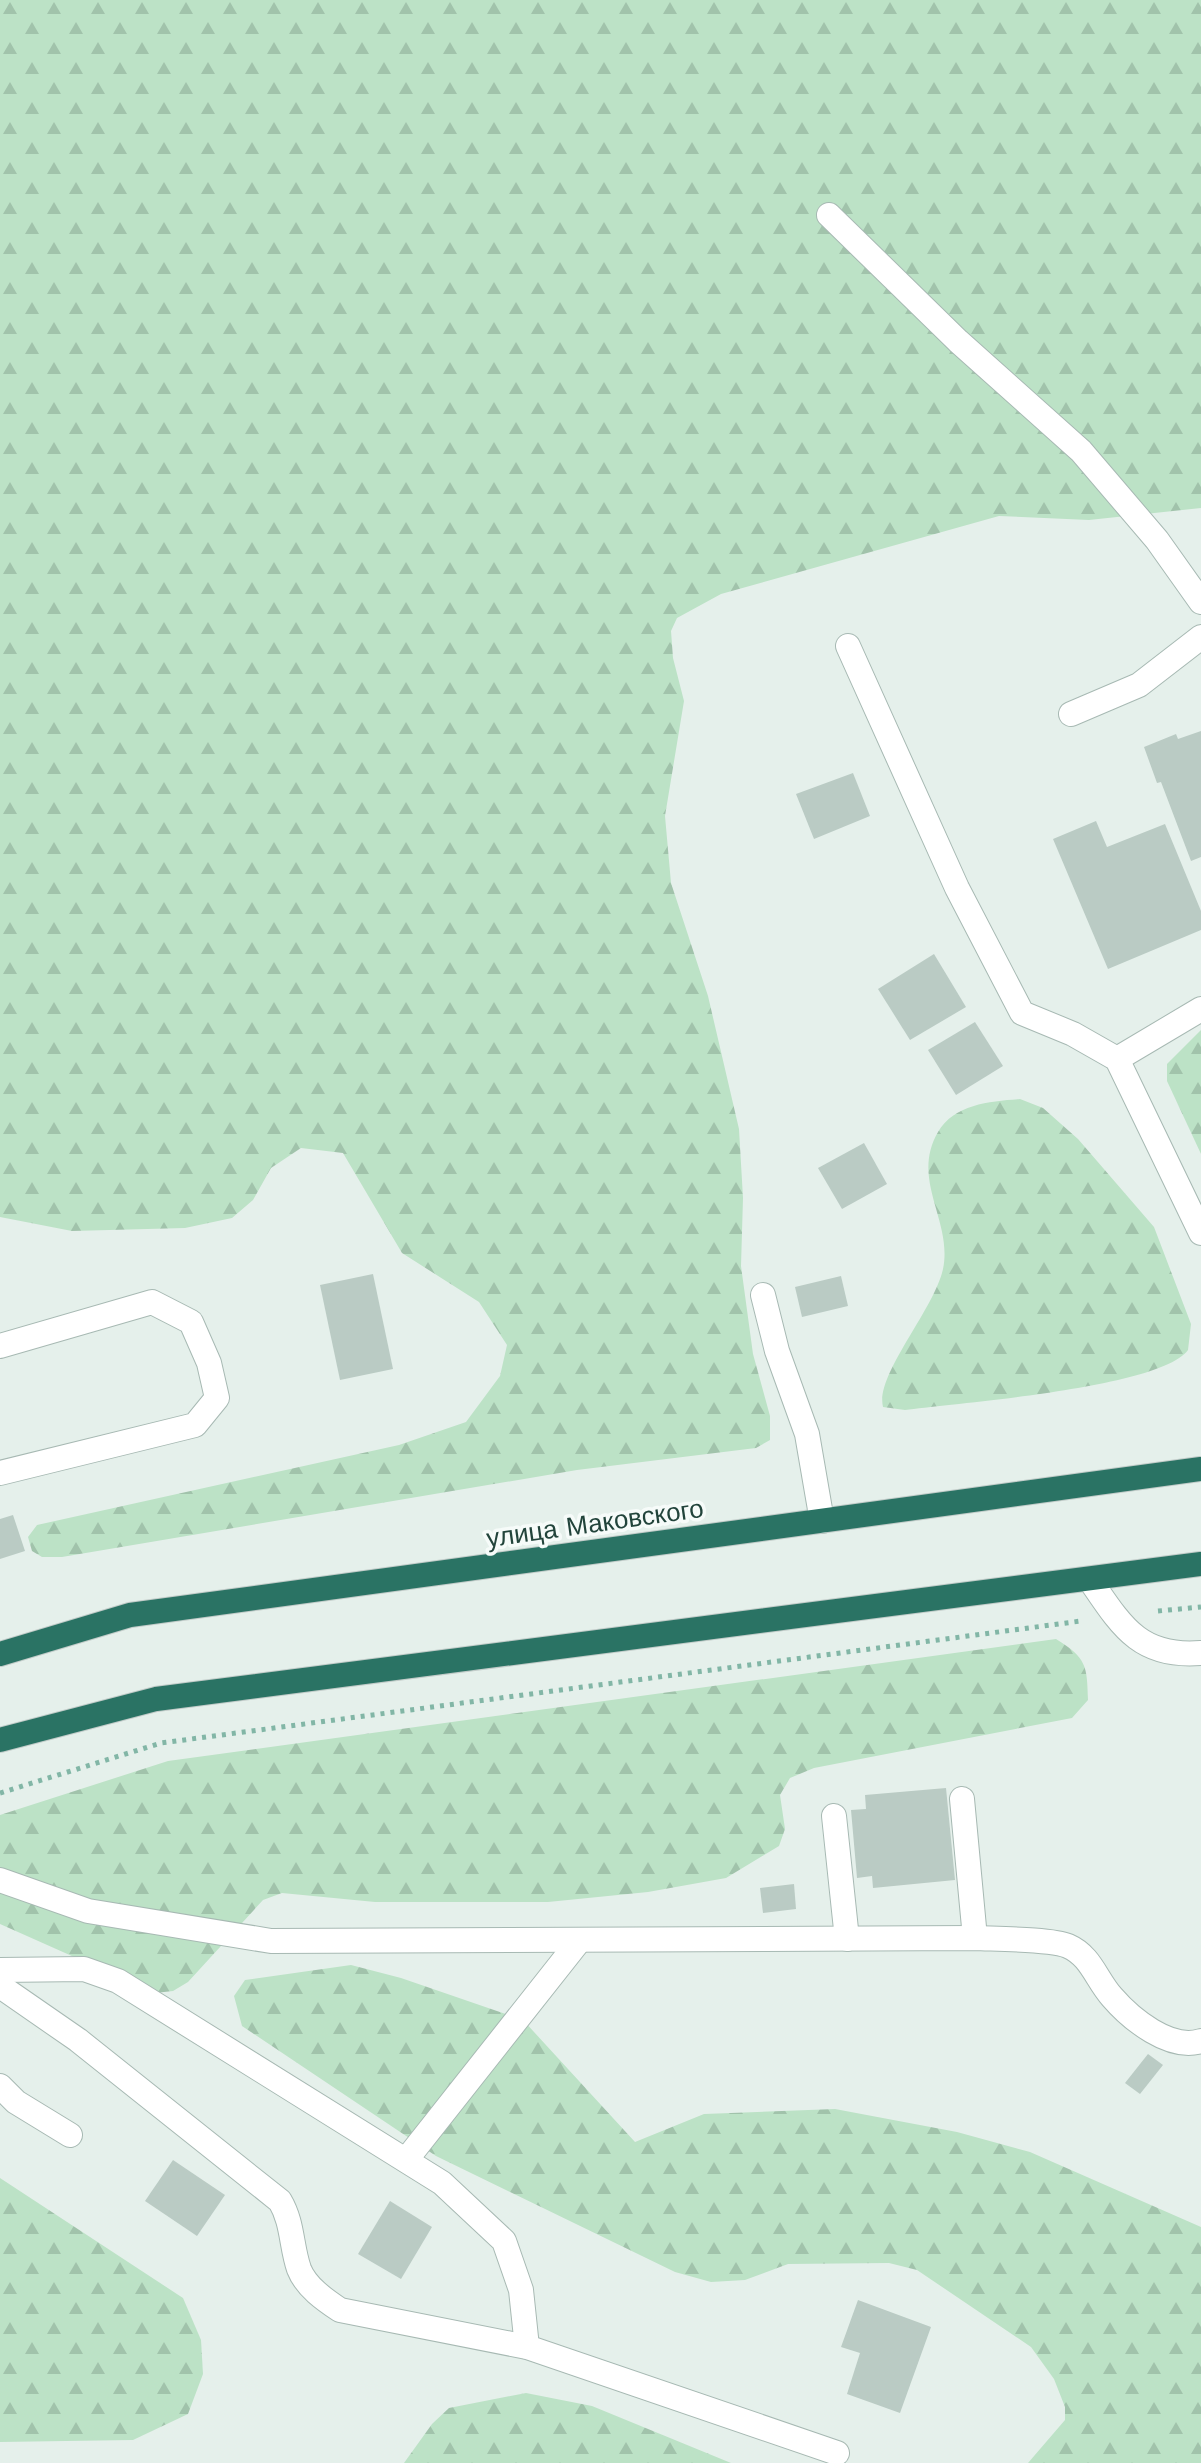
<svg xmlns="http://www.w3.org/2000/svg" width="1201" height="2463" viewBox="0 0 1201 2463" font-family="'Work Sans',sans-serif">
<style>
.forest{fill:url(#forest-firs)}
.building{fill:#bacbc4}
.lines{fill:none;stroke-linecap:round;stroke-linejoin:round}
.minor-casing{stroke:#a7b9b3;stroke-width:26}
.highway-casing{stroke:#c1cbc8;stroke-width:26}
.path{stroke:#82b6a6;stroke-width:5;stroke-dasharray:4 6;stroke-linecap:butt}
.minor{stroke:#fff;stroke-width:24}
.highway{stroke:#2a7364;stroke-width:24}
.labels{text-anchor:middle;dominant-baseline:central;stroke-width:7;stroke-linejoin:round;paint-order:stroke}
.street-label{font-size:26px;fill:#22443b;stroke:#f6fbf9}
</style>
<defs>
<pattern id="forest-firs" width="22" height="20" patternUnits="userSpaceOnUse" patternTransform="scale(2)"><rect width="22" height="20" fill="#bce2c6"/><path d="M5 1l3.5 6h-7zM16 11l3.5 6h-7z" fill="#a1c3ab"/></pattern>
</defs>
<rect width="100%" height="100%" fill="#e5f0eb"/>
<g class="forest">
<path d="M0 0H1201V508L1089 520 999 516 721 594 677 618 671 631 673 658 684 701 665 816 671 883 708 996 739 1129 743 1198 741 1266 753 1354 770 1416V1440L756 1448 577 1470 62 1557H42L32 1551 28 1537 37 1525 399 1445 466 1422 500 1376 507 1345 479 1302 402 1253 343 1153 301 1148 271 1168 253 1200 232 1218 185 1228 72 1231 0 1217Z"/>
<path d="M1201 1030V1154L1167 1081V1064Z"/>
<path d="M1020 1099 1043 1108 1078 1139 1154 1227 1191 1324 1188 1350C1160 1388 958 1403 905 1410L883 1407C875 1375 934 1310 943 1269 953 1221 910 1180 938 1132 954 1104 991 1101 1020 1099Z"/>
<path d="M1056 1639C1087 1658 1087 1666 1088 1700L1072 1718 814 1768 790 1778 780 1795 785 1829 779 1846 726 1878 648 1892 548 1902H375L282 1893 263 1900 188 1982 173 1991 155 1993 0 1924V1815L168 1761Z"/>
<path d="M351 1965 401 1978 523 2020 635 2142 704 2114 835 2109 957 2132 1030 2152 1201 2227V2463H1028L1065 2420V2407L1054 2379 1031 2347 917 2270 889 2263 788 2264 745 2280 711 2282 675 2272 436 2156 242 2026 234 1996 245 1980Z"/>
<path d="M0 2178 183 2298 201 2340 203 2374 188 2414 133 2440 0 2442Z"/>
<path d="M526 2393 592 2406 731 2463H404L432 2424 449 2408Z"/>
</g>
<g class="building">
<path d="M1201 731V857L1191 861 1161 782 1157 783 1144 747 1176 734 1178 739Z"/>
<path d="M853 773 870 816 814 839 796 794Z"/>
<path d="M1096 821 1107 847 1165 824 1201 911V930L1108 969 1053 839Z"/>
<path d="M934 954 966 1007 910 1040 878 989Z"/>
<path d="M975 1022 1003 1066 956 1095 928 1050Z"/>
<path d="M864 1143 887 1184 842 1209 818 1168Z"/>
<path d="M373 1274 393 1369 340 1380 320 1285Z"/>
<path d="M841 1276 848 1306 802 1317 795 1287Z"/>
<path d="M13 1515 25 1551 0 1559V1519Z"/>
<path d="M946 1788 955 1880 873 1888 872 1876 857 1878 851 1810 866 1809 865 1795Z"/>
<path d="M794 1884 796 1909 763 1913 760 1888Z"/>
<path d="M1148 2054 1163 2065 1140 2094 1125 2083Z"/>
<path d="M173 2160 225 2195 197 2236 145 2201Z"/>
<path d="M390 2201 432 2227 401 2279 358 2254Z"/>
<path d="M858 2300 931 2327 900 2413 847 2394 860 2353 841 2347Z"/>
</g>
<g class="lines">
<defs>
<g id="minor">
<path d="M829 215 958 341 1081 451 1157 540 1201 602"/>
<path d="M848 646 957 888 1022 1013 1073 1034 1117 1059 1201 1233"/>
<path d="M1071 714 1139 685 1201 637"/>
<path d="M1117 1059 1201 1009"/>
<path d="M763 1295 777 1351 807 1434 822 1521"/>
<path d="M0 1346 152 1302 191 1322 209 1363 217 1398 195 1425 0 1473"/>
<path d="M1090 1580C1122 1627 1140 1658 1201 1653"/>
<path d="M962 1799 975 1938"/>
<path d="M834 1816 847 1939"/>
<path d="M0 1880 88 1911 271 1941 975 1938C996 1939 1052 1939 1068 1946 1091 1956 1096 1979 1112 1997 1131 2019 1170 2051 1201 2041"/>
<path d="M0 1970 84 1969 118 1981 442 2183 504 2241 521 2290 527 2347"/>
<path d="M0 1986 78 2040 280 2201C293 2223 291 2246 299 2269 306 2287 325 2300 340 2310L527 2347 837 2453"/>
<path d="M0 2086 16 2102 70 2135"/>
<path d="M406 2160 579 1941"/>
</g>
<g id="highway">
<path d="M0 1654 130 1615 1201 1469"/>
<path d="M0 1740 156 1699 1201 1564"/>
</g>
</defs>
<use href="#minor" class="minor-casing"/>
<use href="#highway" class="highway-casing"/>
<g class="path">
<path d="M1158 1611 1201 1607"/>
<path d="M0 1793 161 1743 1081 1621"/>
</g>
<use href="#minor" class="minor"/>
<use href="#highway" class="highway"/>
</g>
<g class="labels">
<g class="street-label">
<text transform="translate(595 1523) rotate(-8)">улица Маковского</text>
</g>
</g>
</svg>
